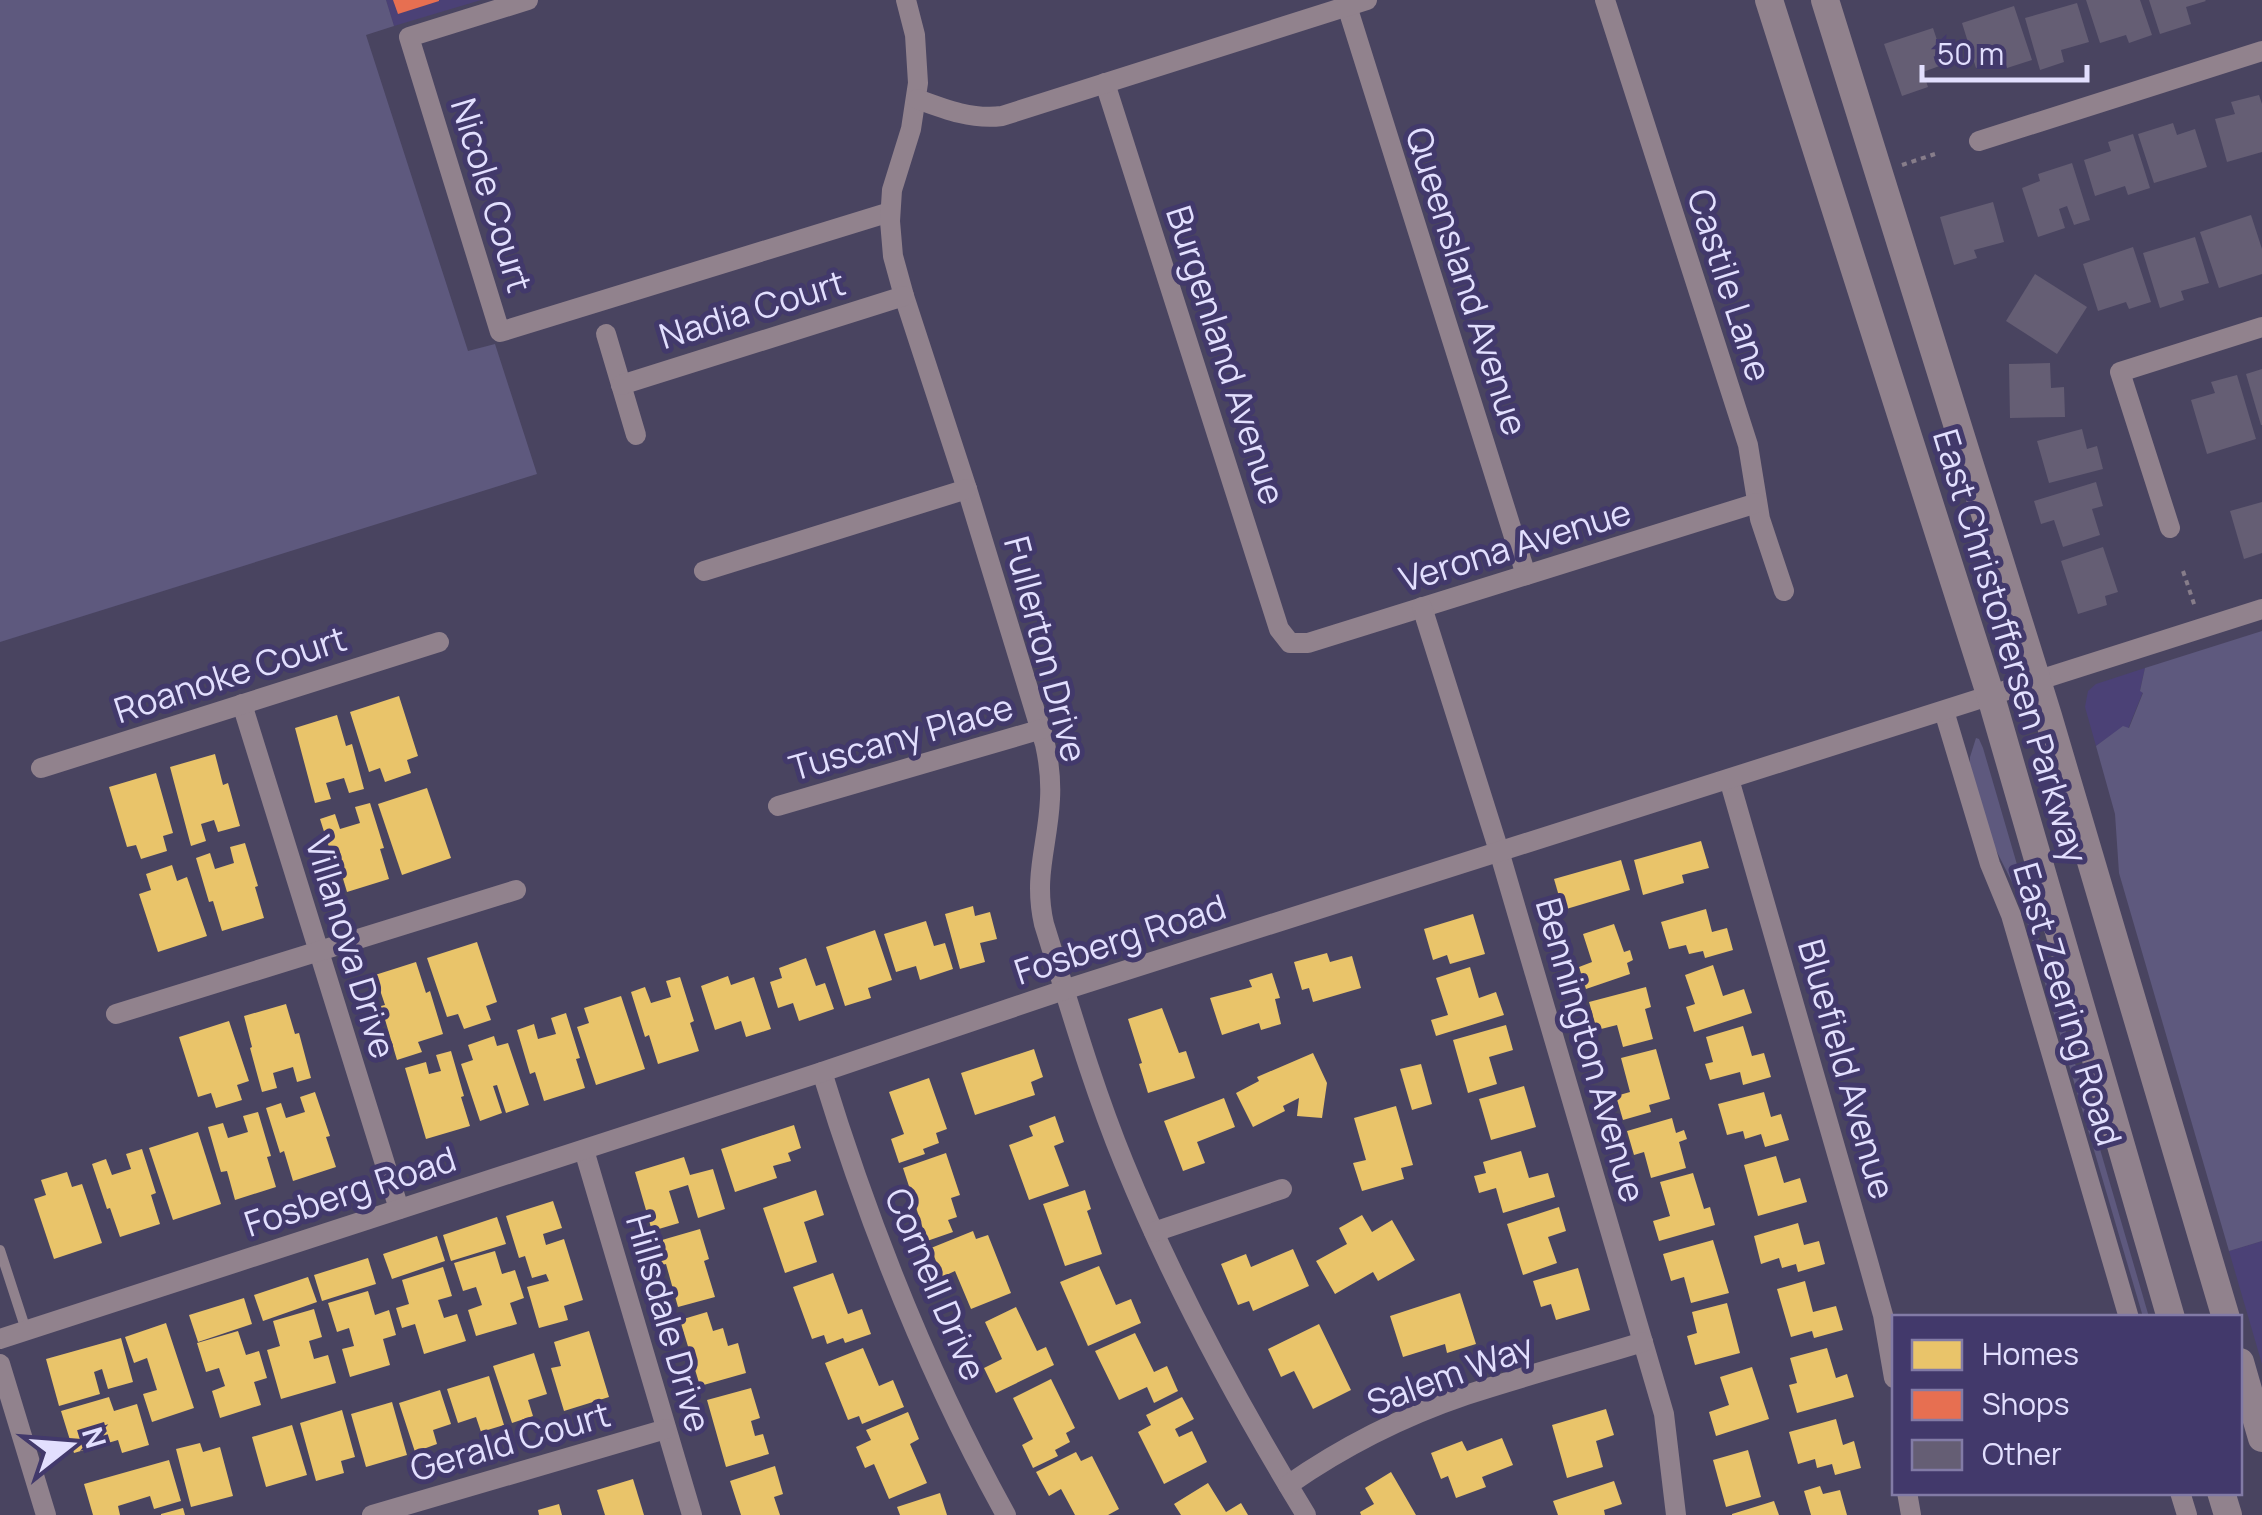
<svg xmlns="http://www.w3.org/2000/svg" width="2262" height="1515" viewBox="0 0 2262 1515" font-family="Manrope,sans-serif">
<style>
.built{fill:#4b4176}
.green{fill:#5e597e}
.homes{fill:#e9c46a}
.shops{fill:#e76f51}
.building{fill:#655e74}
.lines{fill:none;stroke-linecap:round;stroke-linejoin:round}
.path{stroke:#877d8a;stroke-width:4;stroke-dasharray:5 5;stroke-linecap:butt}
.service{stroke:#91828d;stroke-width:10}
.minor{stroke:#91828d;stroke-width:20}
.tertiary{stroke:#91828d;stroke-width:28}
.labels{text-anchor:middle;dominant-baseline:central;stroke-width:10;stroke-linejoin:round;paint-order:stroke}
.street-label{font-size:35px;fill:#e2dffe;stroke:#42396b}
</style>
<rect width="100%" height="100%" fill="#494460"/>
<g class="built">
<path d="M386 0H481L394 26Z"/>
<path d="M2145 668 2140 690 2143 692 2128 729 2123 727 2096 746 2085 707 2088 691 2096 684Z"/>
<path d="M2262 1241V1364L2229 1251Z"/>
</g>
<g class="green">
<path d="M0 0H386L394 26 366 35 468 351 495 344 537 474 0 642Z"/>
<path d="M2262 631V1241L2229 1251 2119 873 2115 814 2096 746 2123 726 2129 728 2143 693 2140 691 2145 668Z"/>
<path d="M1976 738 1979 739 1983 748 2149 1317H2143L2020 898 1990 838 1970 768V757Z"/>
</g>
<g class="homes">
<path d="M399 696 418 756 407 760 411 773 385 782 380 768 369 772 350 712Z"/>
<path d="M337 715 346 746 352 744 364 789 349 793 344 778 326 783 331 799 315 803 295 728Z"/>
<path d="M215 754 223 785 228 783 240 826 218 832 214 820 201 824 206 841 191 846 170 767Z"/>
<path d="M156 773 173 833 163 836 167 851 141 859 136 845 127 847 109 787Z"/>
<path d="M427 788 451 858 402 875 378 804Z"/>
<path d="M370 803 384 848 380 849 389 879 347 892 338 862 334 863 320 819 335 814 340 829 360 823 355 807Z"/>
<path d="M1701 841 1709 868 1682 875 1684 883 1643 895 1634 860Z"/>
<path d="M245 843 258 886 255 887 264 918 222 931 213 901 209 902 196 858 210 853 215 869 234 863 230 847Z"/>
<path d="M1621 860 1630 890 1563 910 1554 879Z"/>
<path d="M172 865 177 881 187 877 207 936 158 952 139 894 151 890 146 874Z"/>
<path d="M973 906 975 916 990 912 997 939 980 943 985 962 960 969 945 914Z"/>
<path d="M1706 909 1712 932 1727 928 1733 950 1705 958 1703 951 1689 954 1686 945 1669 949 1661 922Z"/>
<path d="M1473 914 1485 954 1450 964 1447 955 1433 960 1424 929Z"/>
<path d="M926 921 934 946 945 943 953 969 920 980 916 966 896 972 884 934Z"/>
<path d="M1614 924 1624 952 1630 950 1633 960 1627 963 1630 974 1586 989 1579 967 1592 962 1583 934Z"/>
<path d="M875 930 892 980 868 988 871 998 845 1006 826 947Z"/>
<path d="M477 942 497 1002 486 1006 491 1020 464 1029 458 1014 447 1017 427 958Z"/>
<path d="M1327 953 1330 962 1352 956 1361 988 1313 1002 1309 988 1302 990 1294 962Z"/>
<path d="M806 958 816 986 825 983 834 1009 799 1021 793 1003 778 1008 770 982 782 978 779 968Z"/>
<path d="M416 962 426 993 430 991 443 1034 418 1042 422 1052 397 1060 381 1006 385 1005 375 975Z"/>
<path d="M1713 965 1723 996 1744 989 1752 1013 1694 1032 1686 1007 1695 1004 1685 975Z"/>
<path d="M1470 967 1479 998 1496 992 1504 1015 1436 1036 1431 1020 1448 1015 1436 978Z"/>
<path d="M1272 973 1280 998 1275 999 1281 1024 1261 1030 1259 1023 1222 1035 1210 998 1252 987 1249 980Z"/>
<path d="M728 976 731 985 754 977 771 1029 746 1037 741 1021 715 1030 701 986Z"/>
<path d="M680 977 694 1021 690 1023 699 1051 658 1064 649 1035 645 1037 631 992 645 987 651 1003 671 997 666 981Z"/>
<path d="M1646 987 1651 1007 1645 1009 1653 1039 1623 1047 1617 1025 1597 1030 1589 1002Z"/>
<path d="M621 996 645 1069 596 1085 577 1027 589 1023 584 1008Z"/>
<path d="M286 1004 295 1034 299 1033 311 1078 297 1082 293 1067 273 1073 277 1088 262 1092 250 1048 252 1047 244 1016Z"/>
<path d="M1162 1008 1179 1053 1186 1051 1195 1078 1148 1093 1139 1064 1142 1063 1128 1019Z"/>
<path d="M566 1013 580 1058 576 1059 585 1088 544 1101 535 1072 530 1074 517 1030 534 1024 538 1039 556 1034 551 1018Z"/>
<path d="M229 1021 249 1081 237 1085 242 1100 216 1108 211 1093 198 1097 179 1037Z"/>
<path d="M1506 1025 1513 1050 1489 1057 1497 1084 1468 1093 1453 1040Z"/>
<path d="M1743 1026 1752 1056 1764 1053 1771 1077 1743 1085 1740 1072 1710 1080 1705 1064 1713 1062 1706 1037Z"/>
<path d="M494 1036 497 1046 508 1043 529 1105 506 1113 497 1085 493 1086 502 1113 480 1121 461 1064 473 1060 468 1045Z"/>
<path d="M1034 1049 1043 1077 1031 1082 1035 1095 975 1115 961 1073Z"/>
<path d="M1656 1049 1670 1099 1649 1105 1651 1112 1623 1120 1616 1096 1630 1092 1621 1058Z"/>
<path d="M451 1051 464 1096 461 1097 470 1126 426 1139 405 1068 426 1062 429 1074 441 1071 436 1055Z"/>
<path d="M1313 1053 1327 1083 1322 1118 1297 1116 1299 1098 1283 1106 1285 1111 1253 1127 1236 1093 1259 1081 1257 1077Z"/>
<path d="M1421 1064 1432 1104 1412 1110 1400 1069Z"/>
<path d="M929 1078 947 1129 936 1133 939 1143 923 1149 925 1154 899 1163 891 1139 904 1134 889 1092Z"/>
<path d="M1524 1086 1536 1127 1491 1140 1479 1099Z"/>
<path d="M315 1092 330 1136 326 1137 336 1167 293 1181 284 1151 280 1153 266 1108 281 1103 286 1118 305 1112 300 1097Z"/>
<path d="M1764 1092 1771 1117 1781 1114 1789 1140 1765 1147 1761 1134 1745 1139 1743 1131 1727 1135 1718 1104Z"/>
<path d="M1224 1098 1235 1127 1197 1142 1205 1163 1183 1171 1164 1121Z"/>
<path d="M1396 1106 1413 1165 1401 1168 1404 1179 1362 1191 1353 1163 1366 1160 1354 1118Z"/>
<path d="M258 1112 271 1156 267 1157 276 1187 235 1200 227 1171 221 1172 208 1127 223 1123 228 1138 248 1132 243 1116Z"/>
<path d="M1055 1116 1064 1142 1054 1146 1069 1186 1029 1200 1009 1145 1033 1136 1029 1126Z"/>
<path d="M1672 1118 1676 1133 1684 1130 1687 1139 1679 1142 1686 1168 1651 1178 1644 1152 1634 1155 1627 1131Z"/>
<path d="M794 1125 801 1148 788 1153 791 1161 773 1166 777 1178 735 1192 721 1149Z"/>
<path d="M198 1132 221 1204 173 1220 149 1148Z"/>
<path d="M142 1149 156 1193 151 1195 160 1224 120 1237 110 1208 107 1209 92 1164 106 1159 112 1175 131 1169 126 1154Z"/>
<path d="M1521 1151 1529 1178 1548 1173 1555 1197 1503 1213 1496 1188 1479 1193 1474 1176 1486 1173 1483 1162Z"/>
<path d="M946 1153 960 1195 951 1198 957 1217 948 1220 953 1232 927 1241 903 1168Z"/>
<path d="M1776 1156 1784 1183 1800 1178 1807 1202 1758 1216 1744 1165Z"/>
<path d="M684 1157 690 1175 713 1169 725 1209 698 1218 688 1185 669 1191 679 1223 652 1231 635 1172Z"/>
<path d="M67 1172 72 1187 82 1184 102 1243 54 1259 34 1199 46 1195 41 1180Z"/>
<path d="M1693 1173 1704 1209 1710 1207 1715 1225 1659 1241 1653 1221 1670 1216 1660 1182Z"/>
<path d="M816 1190 824 1215 804 1222 817 1262 785 1273 763 1208Z"/>
<path d="M1085 1190 1091 1209 1087 1211 1102 1254 1065 1266 1043 1204Z"/>
<path d="M553 1201 562 1228 543 1234 546 1245 564 1239 583 1300 564 1306 568 1320 539 1328 527 1287 549 1281 546 1274 532 1278 525 1256 519 1258 506 1216Z"/>
<path d="M1559 1207 1566 1231 1548 1237 1557 1263 1523 1275 1507 1224Z"/>
<path d="M1362 1215 1372 1232 1392 1220 1415 1260 1378 1281 1373 1272 1335 1294 1316 1261 1347 1244 1339 1228Z"/>
<path d="M497 1217 506 1244 451 1261 443 1235Z"/>
<path d="M1798 1223 1804 1245 1819 1241 1825 1264 1798 1272 1796 1264 1782 1268 1779 1258 1761 1264 1754 1236Z"/>
<path d="M700 1229 709 1259 704 1261 715 1297 678 1307 666 1264 662 1265 655 1242Z"/>
<path d="M973 1231 976 1239 988 1235 1011 1293 971 1309 955 1271 942 1277 931 1248Z"/>
<path d="M437 1236 445 1261 392 1279 383 1254Z"/>
<path d="M1713 1240 1729 1293 1691 1303 1684 1277 1671 1281 1663 1254Z"/>
<path d="M1293 1249 1309 1286 1253 1311 1249 1301 1238 1305 1221 1264 1246 1254 1251 1267Z"/>
<path d="M495 1251 502 1274 515 1270 524 1298 510 1303 517 1324 476 1336 468 1310 482 1305 476 1287 463 1291 454 1263Z"/>
<path d="M368 1258 376 1284 322 1301 314 1275Z"/>
<path d="M1099 1266 1116 1305 1131 1299 1141 1323 1088 1346 1060 1282Z"/>
<path d="M443 1267 452 1296 438 1300 444 1318 457 1314 466 1341 424 1354 415 1324 402 1328 396 1308 409 1304 402 1280Z"/>
<path d="M1578 1268 1590 1310 1556 1320 1551 1304 1541 1307 1533 1281Z"/>
<path d="M833 1273 848 1314 862 1309 871 1334 845 1343 843 1338 827 1344 824 1335 812 1339 793 1287Z"/>
<path d="M308 1277 317 1302 263 1321 254 1295Z"/>
<path d="M1805 1281 1813 1312 1836 1306 1843 1330 1814 1338 1812 1331 1791 1337 1777 1289Z"/>
<path d="M368 1291 375 1315 389 1310 396 1335 383 1339 390 1365 350 1377 342 1349 354 1346 349 1328 337 1332 328 1303Z"/>
<path d="M1460 1293 1476 1344 1447 1353 1445 1344 1403 1357 1390 1316Z"/>
<path d="M244 1298 252 1324 198 1342 189 1315Z"/>
<path d="M1727 1303 1740 1353 1695 1365 1687 1336 1697 1333 1692 1312Z"/>
<path d="M1016 1307 1037 1351 1046 1347 1054 1365 996 1393 984 1368 1002 1359 985 1322Z"/>
<path d="M314 1309 322 1337 309 1341 314 1359 328 1355 336 1383 281 1399 267 1350 280 1346 273 1321Z"/>
<path d="M707 1312 713 1331 723 1328 728 1346 738 1343 746 1373 700 1386 680 1320Z"/>
<path d="M166 1323 194 1408 152 1422 143 1394 157 1390 147 1358 134 1363 125 1337Z"/>
<path d="M1319 1324 1351 1390 1313 1409 1294 1371 1281 1377 1268 1349Z"/>
<path d="M238 1331 246 1355 259 1351 267 1378 254 1382 261 1405 220 1418 212 1391 225 1386 219 1368 206 1372 197 1343Z"/>
<path d="M589 1331 609 1397 564 1411 551 1368 561 1366 554 1342Z"/>
<path d="M1135 1333 1154 1372 1167 1366 1178 1391 1154 1403 1147 1387 1119 1400 1095 1351Z"/>
<path d="M121 1338 133 1382 108 1389 102 1369 94 1372 100 1394 59 1406 46 1359Z"/>
<path d="M863 1348 879 1386 893 1380 904 1407 862 1424 859 1416 848 1420 825 1363Z"/>
<path d="M1827 1348 1836 1378 1847 1374 1854 1397 1797 1413 1789 1385 1797 1383 1790 1358Z"/>
<path d="M534 1353 547 1394 528 1400 533 1416 512 1423 493 1366Z"/>
<path d="M1752 1367 1769 1419 1716 1436 1709 1412 1729 1405 1720 1377Z"/>
<path d="M489 1376 504 1425 481 1432 476 1417 458 1423 447 1389Z"/>
<path d="M1051 1379 1075 1428 1066 1433 1070 1442 1055 1450 1058 1456 1033 1468 1022 1445 1033 1439 1013 1398Z"/>
<path d="M751 1388 760 1418 751 1421 755 1436 763 1434 769 1454 726 1467 707 1400Z"/>
<path d="M440 1390 451 1424 433 1430 437 1444 415 1452 399 1403Z"/>
<path d="M109 1397 114 1411 137 1404 149 1445 122 1453 118 1440 74 1453 61 1411Z"/>
<path d="M1182 1397 1194 1419 1175 1429 1179 1437 1192 1431 1207 1462 1164 1484 1138 1432 1151 1425 1146 1415Z"/>
<path d="M392 1402 407 1455 366 1467 351 1414Z"/>
<path d="M1606 1409 1614 1435 1596 1441 1603 1467 1567 1478 1552 1425Z"/>
<path d="M342 1410 355 1457 341 1461 344 1473 316 1481 300 1423Z"/>
<path d="M908 1412 919 1439 910 1444 927 1483 889 1499 874 1464 865 1468 856 1447 871 1440 866 1430Z"/>
<path d="M1836 1419 1843 1445 1854 1441 1861 1468 1835 1475 1832 1464 1817 1468 1815 1459 1798 1464 1789 1432Z"/>
<path d="M292 1425 307 1475 266 1487 252 1437Z"/>
<path d="M1502 1438 1513 1465 1482 1477 1486 1487 1456 1498 1448 1476 1441 1479 1431 1453 1462 1441 1467 1451Z"/>
<path d="M200 1443 203 1452 220 1447 233 1496 191 1507 176 1449Z"/>
<path d="M1748 1450 1761 1497 1726 1507 1713 1460Z"/>
<path d="M1076 1452 1081 1461 1092 1456 1119 1509 1108 1515H1075L1061 1489 1049 1496 1036 1472Z"/>
<path d="M169 1460 181 1501 154 1509 150 1496 118 1506 120 1515H93L84 1484Z"/>
<path d="M775 1466 783 1494 774 1497 780 1515H741L730 1481Z"/>
<path d="M1391 1472 1416 1515H1361L1360 1512 1374 1504 1365 1488Z"/>
<path d="M633 1479 644 1515H605L597 1490Z"/>
<path d="M1614 1481 1622 1504 1604 1510 1605 1515H1558L1553 1501Z"/>
<path d="M1208 1483 1226 1512 1241 1503 1248 1515H1181L1174 1504Z"/>
<path d="M1820 1486 1823 1494 1840 1490 1847 1515H1811L1804 1491Z"/>
<path d="M940 1493 947 1515H900L897 1507Z"/>
<path d="M1774 1501 1779 1515H1732V1514Z"/>
<path d="M559 1504 562 1515H539L538 1510Z"/>
<path d="M183 1508 185 1515H161V1514Z"/>
</g>
<path class="shops" d="M393 0H439V1L398 14Z"/>
<g class="building">
<path d="M2086 0H2140L2152 35 2129 43 2126 35 2100 43Z"/>
<path d="M2149 0H2205L2206 1 2186 7 2191 24 2160 34Z"/>
<path d="M2077 3 2089 42 2061 50 2064 62 2040 70 2025 18Z"/>
<path d="M2014 6 2032 60 2007 68 2004 59 1976 68 1962 23Z"/>
<path d="M1933 28 1945 64 1923 72 1928 87 1902 96 1884 44Z"/>
<path d="M2259 95 2262 104V152L2227 162 2215 119 2235 114 2231 102Z"/>
<path d="M2173 123 2177 135 2195 129 2207 167 2154 183 2138 134Z"/>
<path d="M2133 134 2150 188 2128 195 2125 186 2095 196 2084 160 2111 151 2108 142Z"/>
<path d="M2072 163 2090 220 2074 225 2067 206 2059 209 2065 228 2038 237 2022 188 2040 181 2038 174Z"/>
<path d="M1993 202 2004 242 1974 250 1977 258 1954 265 1940 217Z"/>
<path d="M2251 215 2262 249V274L2219 288 2200 232Z"/>
<path d="M2195 237 2209 283 2181 291 2184 300 2160 308 2143 253Z"/>
<path d="M2133 247 2151 302 2129 309 2126 302 2098 311 2083 264Z"/>
<path d="M2035 274 2087 307 2057 354 2006 321Z"/>
<path d="M2050 363 2051 388 2064 387 2065 417 2010 418 2009 364Z"/>
<path d="M2262 369V425H2261L2246 374Z"/>
<path d="M2237 375 2256 439 2207 454 2191 400 2215 393 2211 382Z"/>
<path d="M2082 429 2087 449 2097 446 2103 469 2049 483 2037 441Z"/>
<path d="M2096 482 2103 506 2092 509 2100 535 2063 547 2054 520 2041 524 2034 501Z"/>
<path d="M2262 502V553L2244 559 2230 511Z"/>
<path d="M2103 547 2118 592 2105 596 2107 605 2078 614 2061 561Z"/>
</g>
<g class="lines">
<g class="path">
<path d="M1902 165 1935 154"/>
<path d="M2183 571 2195 607"/>
</g>
<path class="service" d="M0 1250 26 1330"/>
<g class="minor">
<path d="M528 0 409 37 500 332 890 212"/>
<path d="M906 0 915 35 918 83 911 129 892 190 890 221 893 256 904 296 967 489 1045 744C1049 762 1051 781 1050 799 1048 845 1033 876 1044 924 1069 1004 1092 1085 1124 1163 1174 1286 1237 1402 1306 1515"/>
<path d="M1605 0 1748 445 1760 519 1784 591"/>
<path d="M1347 6 1526 575"/>
<path d="M1105 83 1279 629 1290 643H1308L1757 503"/>
<path d="M917 99C944 109 972 120 1002 116L1367 0"/>
<path d="M1979 141 2262 51"/>
<path d="M606 334 636 435"/>
<path d="M621 385 904 296"/>
<path d="M2170 528 2120 372 2262 327"/>
<path d="M704 571 967 489"/>
<path d="M1422 607 1499 851 1664 1414 1676 1515"/>
<path d="M242 704 399 1209"/>
<path d="M1944 711 1990 864 2011 915 2129 1318"/>
<path d="M41 768 439 642"/>
<path d="M1729 779 1867 1258 1883 1315 1894 1378"/>
<path d="M778 806 1042 729"/>
<path d="M116 1014 516 890"/>
<path d="M822 1072C869 1225 928 1375 1006 1515"/>
<path d="M584 1150 692 1515"/>
<path d="M1154 1232 1282 1189"/>
<path d="M0 1339 822 1072 1064 990 2262 609"/>
<path d="M0 1364 46 1515"/>
<path d="M1288 1485C1341 1448 1404 1416 1466 1395 1524 1376 1584 1360 1643 1342"/>
<path d="M1907 1492 1911 1515"/>
<path d="M2180 1492 2187 1515"/>
<path d="M372 1515 666 1429"/>
</g>
<g class="tertiary">
<path d="M1769 0 1991 697 2171 1318"/>
<path d="M1825 0 2048 716 2226 1318"/>
<path d="M2240 1362 2262 1438"/>
<path d="M2221 1492 2228 1515"/>
</g>
</g>
<g class="labels">
<g class="street-label">
<text transform="translate(492 195) rotate(73)">Nicole Court</text>
<text transform="translate(1467 281) rotate(72)">Queensland Avenue</text>
<text transform="translate(1730 285) rotate(72)">Castile Lane</text>
<text transform="translate(752 309) rotate(-17)">Nadia Court</text>
<text transform="translate(1226 355) rotate(72)">Burgenland Avenue</text>
<text transform="translate(1515 545) rotate(-17)">Verona Avenue</text>
<text transform="translate(2011 646) rotate(73)">East Christoffersen Parkway</text>
<text transform="translate(1046 649) rotate(75)">Fullerton Drive</text>
<text transform="translate(230 674) rotate(-18)">Roanoke Court</text>
<text transform="translate(901 737) rotate(-16)">Tuscany Place</text>
<text transform="translate(1120 939) rotate(-18)">Fosberg Road</text>
<text transform="translate(351 947) rotate(73)">Villanova Drive</text>
<text transform="translate(2068 1004) rotate(73)">East Zeering Road</text>
<text transform="translate(1591 1050) rotate(74)">Bennington Avenue</text>
<text transform="translate(1847 1069) rotate(74)">Bluefield Avenue</text>
<text transform="translate(350 1191) rotate(-18)">Fosberg Road</text>
<text transform="translate(936 1284) rotate(67)">Cornell Drive</text>
<text transform="translate(669 1323) rotate(74)">Hillsdale Drive</text>
<text transform="translate(1450 1374) rotate(-20)">Salem Way</text>
<text transform="translate(510 1441) rotate(-16)">Gerald Court</text>
</g>
</g>
<rect x="1892" y="1315" width="350" height="180" fill="#42396b" stroke="#827ba6" stroke-width="2.5"/>
<rect x="1912" y="1340" width="50" height="30" fill="#e9c46a" stroke="#827ba6" stroke-width="2.5"/>
<text x="1982" y="1365" font-size="30" fill="#e2dffe">Homes</text>
<rect x="1912" y="1390" width="50" height="30" fill="#e76f51" stroke="#827ba6" stroke-width="2.5"/>
<text x="1982" y="1415" font-size="30" fill="#e2dffe">Shops</text>
<rect x="1912" y="1440" width="50" height="30" fill="#655e74" stroke="#827ba6" stroke-width="2.5"/>
<text x="1982" y="1465" font-size="30" fill="#e2dffe">Other</text>
<g transform="translate(70 1445) rotate(73)" stroke="#42396b" stroke-width="8" paint-order="stroke">
<path d="M0-8L18 38L0 25L-18 38Z" fill="#e2dffe"/>
<text y="-15" font-size="28" font-weight="bold" text-anchor="middle" fill="#e2dffe">N</text>
</g>
<path d="M1922 65v15h165v-15" fill="none" stroke="#e2dffe" stroke-width="5"/>
<text x="1937" y="65" font-size="30" fill="#e2dffe" stroke="#42396b" stroke-width="8" paint-order="stroke">50 m</text>
</svg>
